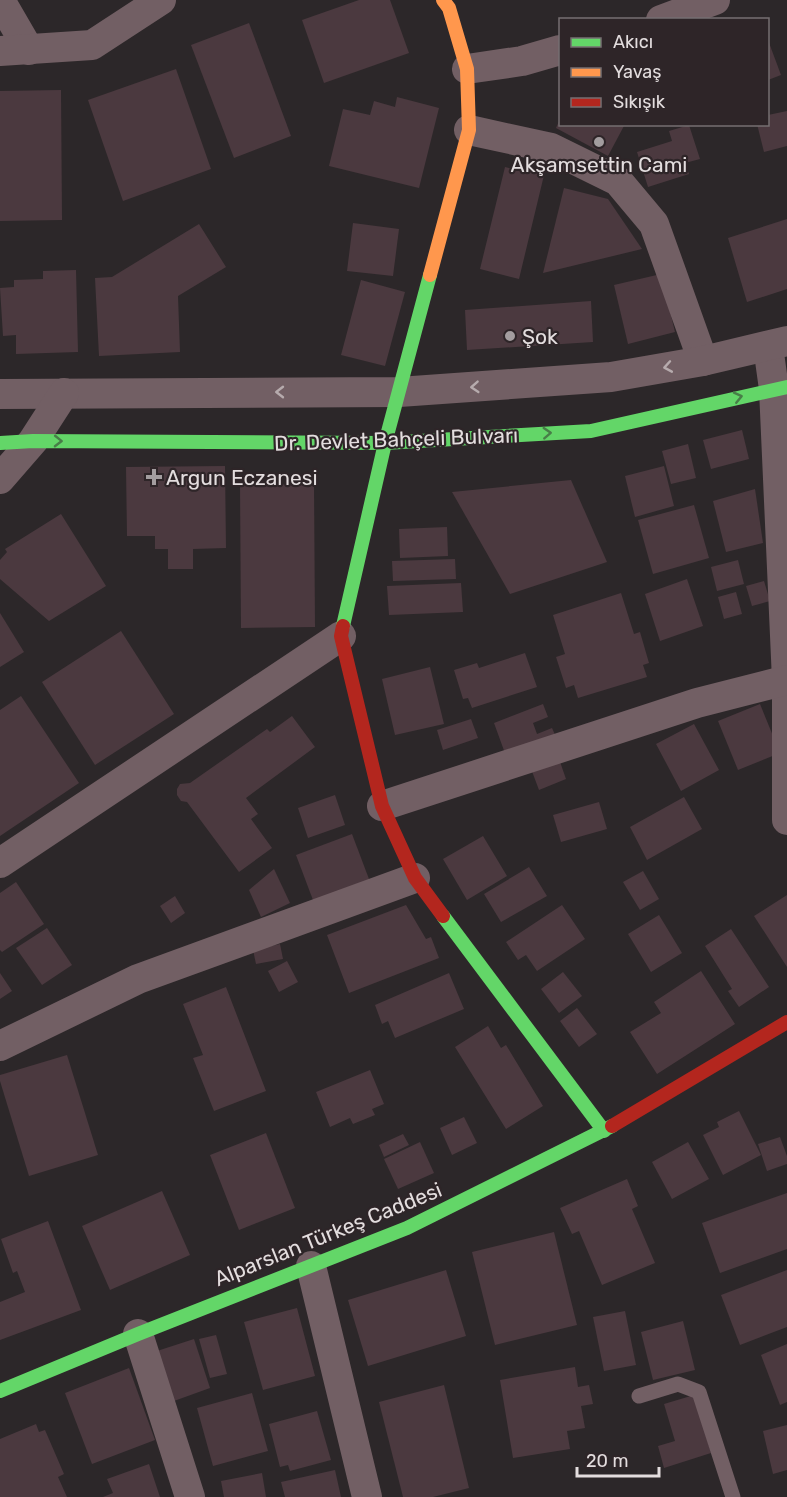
<svg xmlns="http://www.w3.org/2000/svg" width="787" height="1497" viewBox="0 0 787 1497" font-family="Rubik,sans-serif">
<style>
.building{fill:#4b393f}
.lines{fill:none;stroke-linecap:round;stroke-linejoin:round}
.lane{stroke:#725f64;stroke-width:15}
.street{stroke:#725f64;stroke-width:30}
.fast{stroke:#63d668;stroke-width:14}
.slow{stroke:#ff974d;stroke-width:14}
.jam{stroke:#b3261e;stroke-width:14}
.oneway{stroke:#b6abad}
.oneway2{stroke:#487e48}
.poi-dot{fill:#a39d9f;stroke:#2e2528;stroke-width:2}
.labels{text-anchor:middle;dominant-baseline:central;stroke-width:4.5;stroke-linejoin:round;paint-order:stroke}
.poi-label{font-size:21px;fill:#e3ddde;stroke:#2e2528;text-anchor:start}
.street-label{font-size:21px;fill:#e3ddde;stroke:#2e2528}
</style>
<rect width="100%" height="100%" fill="#2c2729"/>
<g class="building">
<path d="M359 0H390L409 53 324 83 302 20Z"/>
<path d="M249 23 291 136 234 158 191 45Z"/>
<path d="M768 40 781 75 768 80Z"/>
<path d="M176 69 211 169 123 201 88 100Z"/>
<path d="M61 90 62 220 0 221V91Z"/>
<path d="M397 97 439 108 419 188 329 166 343 109 370 115 374 101 395 107Z"/>
<path d="M787 111V146L764 152 757 124H768V115Z"/>
<path d="M560 119V124H625L608 156 556 128Z"/>
<path d="M689 125 700 159 685 163 689 174 648 187 637 152 672 141 669 131Z"/>
<path d="M519 165 545 171 519 279 480 269 505 167 518 170Z"/>
<path d="M564 188 608 199 642 249 543 273Z"/>
<path d="M787 219V289L747 302 728 238Z"/>
<path d="M353 223 399 229 393 276 347 271Z"/>
<path d="M199 224 226 267 178 296 180 352 99 356 95 278 112 277Z"/>
<path d="M76 270 78 352 16 354V335L3 336 0 288 14 287V280L43 279V271Z"/>
<path d="M661 274 675 332 628 344 614 285Z"/>
<path d="M361 280 405 292 385 366 341 355Z"/>
<path d="M591 301 593 342 467 350 465 310Z"/>
<path d="M742 430 749 459 711 469 703 440Z"/>
<path d="M688 444 696 478 671 484 662 451Z"/>
<path d="M225 466 226 548 193 549V569H168V549H155V536H127L126 467Z"/>
<path d="M664 466 674 506 635 517 625 476Z"/>
<path d="M571 480 607 562 510 594 452 492Z"/>
<path d="M314 484 315 627 241 628 240 485Z"/>
<path d="M755 489 763 543 726 552 713 501Z"/>
<path d="M694 505 709 558 653 574 638 520Z"/>
<path d="M61 514 106 586 49 621 0 579V560L7 552 5 549Z"/>
<path d="M447 527 448 556 400 558 399 529Z"/>
<path d="M455 559 456 579 393 581 392 561Z"/>
<path d="M738 560 744 584 717 591 711 567Z"/>
<path d="M687 579 703 626 660 641 645 594Z"/>
<path d="M764 581 770 601 752 606 746 586Z"/>
<path d="M461 583 463 612 389 615 387 586Z"/>
<path d="M736 592 742 614 724 619 718 597Z"/>
<path d="M621 593 634 634 640 632 649 663 643 665 647 677 578 698 574 685 566 688 556 657 565 654 553 615Z"/>
<path d="M0 613 24 652 0 667Z"/>
<path d="M121 631 174 714 95 765 42 682Z"/>
<path d="M525 653 537 687 472 708 468 698 463 699 454 670 477 663 479 668Z"/>
<path d="M430 667 444 724 395 735 382 679Z"/>
<path d="M21 696 79 783 0 836V710Z"/>
<path d="M543 704 548 717 533 723 537 734 552 728 556 737 506 756 494 723Z"/>
<path d="M760 704 780 753 738 770 718 721Z"/>
<path d="M292 716 315 747 246 798 258 814 251 819 272 848 239 872 187 802 181 801 177 795V789L180 784 190 783 267 729 270 732Z"/>
<path d="M471 719 478 738 443 750 437 730Z"/>
<path d="M694 724 719 770 681 791 656 744Z"/>
<path d="M558 756 566 779 539 790 530 766Z"/>
<path d="M335 795 345 825 308 838 298 808Z"/>
<path d="M684 797 702 829 647 860 630 827Z"/>
<path d="M599 802 607 829 561 842 553 815Z"/>
<path d="M352 834 372 887 316 908 296 855Z"/>
<path d="M483 836 507 876 467 900 443 859Z"/>
<path d="M529 867 547 896 501 922 484 894Z"/>
<path d="M274 869 290 903 261 917 249 890Z"/>
<path d="M643 871 659 899 640 910 623 882Z"/>
<path d="M16 882 44 924 2 952 0 950V893Z"/>
<path d="M787 895V967L754 916Z"/>
<path d="M175 896 185 913 171 923 160 906Z"/>
<path d="M406 905 426 939 431 937 439 958 349 993 327 935Z"/>
<path d="M562 905 585 939 537 971 526 955 518 960 506 942Z"/>
<path d="M659 915 682 953 651 972 628 934Z"/>
<path d="M47 928 72 965 42 985 16 948Z"/>
<path d="M731 929 769 987 739 1007 728 991 732 989 705 946Z"/>
<path d="M280 944 283 959 256 964 253 950Z"/>
<path d="M287 961 298 982 279 992 268 971Z"/>
<path d="M701 971 735 1024 657 1074 630 1032 661 1013 654 1002Z"/>
<path d="M563 972 582 996 559 1013 541 989Z"/>
<path d="M0 973 12 991 0 999Z"/>
<path d="M449 973 464 1009 395 1038 388 1021 382 1024 375 1005Z"/>
<path d="M226 987 266 1091 214 1111 193 1058 203 1055 183 1004Z"/>
<path d="M577 1008 597 1034 579 1047 560 1021Z"/>
<path d="M488 1026 501 1048 506 1045 543 1106 506 1129 455 1047Z"/>
<path d="M67 1055 98 1155 29 1176 0 1081V1075Z"/>
<path d="M370 1070 384 1104 372 1109 375 1115 353 1124 350 1118 330 1127 316 1092Z"/>
<path d="M739 1111 761 1155 723 1175 703 1135 719 1127 717 1122Z"/>
<path d="M464 1117 477 1143 452 1155 440 1128Z"/>
<path d="M266 1133 295 1208 239 1230 210 1155Z"/>
<path d="M403 1134 409 1145 384 1157 379 1145Z"/>
<path d="M780 1137 787 1156V1164L767 1171 758 1144Z"/>
<path d="M420 1142 434 1173 398 1189 384 1159Z"/>
<path d="M688 1142 709 1179 672 1199 652 1162Z"/>
<path d="M627 1179 638 1206 632 1209 655 1263 602 1285 579 1231 572 1234 560 1208Z"/>
<path d="M162 1191 190 1255 110 1290 82 1226Z"/>
<path d="M787 1193V1249L720 1273 702 1223Z"/>
<path d="M48 1221 81 1310 0 1340V1302L25 1292 17 1271 13 1273 1 1239Z"/>
<path d="M554 1232 577 1325 495 1345 472 1252Z"/>
<path d="M446 1270 466 1336 368 1366 348 1300Z"/>
<path d="M787 1270V1327L740 1345 721 1295Z"/>
<path d="M297 1308 315 1376 263 1390 244 1322Z"/>
<path d="M625 1311 636 1365 604 1371 593 1317Z"/>
<path d="M683 1321 695 1370 653 1380 641 1332Z"/>
<path d="M216 1335 227 1374 210 1378 199 1339Z"/>
<path d="M194 1339 210 1388 174 1401 157 1351Z"/>
<path d="M787 1344V1402L780 1405 761 1355Z"/>
<path d="M575 1367 578 1387 589 1385 593 1404 581 1406 585 1428 567 1431 570 1449 513 1458 500 1380Z"/>
<path d="M129 1368 155 1440 92 1464 65 1393Z"/>
<path d="M444 1385 469 1488 433 1497H403L379 1402Z"/>
<path d="M252 1393 268 1451 213 1466 197 1408Z"/>
<path d="M694 1395 711 1453 664 1468 658 1446 675 1441 664 1404Z"/>
<path d="M317 1411 331 1460 290 1471 288 1465 280 1467 269 1424Z"/>
<path d="M36 1424 39 1432 45 1430 64 1474 58 1477 67 1497H0V1439Z"/>
<path d="M787 1425V1470L773 1474 763 1431Z"/>
<path d="M149 1464 160 1497H103L113 1493 107 1479Z"/>
<path d="M335 1470 341 1497H285L281 1482Z"/>
<path d="M262 1473 266 1497H224L221 1481Z"/>
</g>
<g class="lines">
<path class="lane" d="M639 1396 678 1384 699 1392 733 1497"/>
<g class="street">
<path d="M0 0 29 50"/>
<path d="M661 20 715 0"/>
<path d="M0 51 92 45 161 0"/>
<path d="M467 69 522 61 560 50"/>
<path d="M469 130 551 148 618 181 654 224 703 361"/>
<path d="M768 346 774 389 787 680V820"/>
<path d="M0 394 399 392 611 377 703 361 787 341"/>
<path d="M0 479 33 441 64 393"/>
<path d="M382 806 697 703 787 680"/>
<path d="M0 863 341 636"/>
<path d="M0 1046 138 979 415 878"/>
<path d="M311 1266 367 1497"/>
<path d="M138 1334 190 1497"/>
</g>
<g class="fast">
<path d="M0 443 33 441 385 443 591 431 787 387"/>
<path d="M343 626 385 443 430 275"/>
<path d="M443 916 604 1131"/>
<path d="M0 1391 138 1334 407 1228 612 1126"/>
</g>
<path class="slow" d="M430 275 469 130 467 69 449 8 443 0"/>
<g class="jam">
<path d="M343 626 341 636 382 806 415 878 443 916"/>
<path d="M612 1126 787 1022"/>
</g>
</g>
<defs><path id="oneway-chevron" d="M-2-3.5L2.5 0L-2 3.5" fill="none" stroke-width="1.6" stroke-linecap="round" stroke-linejoin="round" transform="scale(1.5)"/></defs>
<g class="oneway">
<use href="#oneway-chevron" transform="translate(668 367) rotate(170)"/>
<use href="#oneway-chevron" transform="translate(475 387) rotate(176)"/>
<use href="#oneway-chevron" transform="translate(280 392) rotate(180)"/>
</g>
<g class="oneway2">
<use href="#oneway-chevron" transform="translate(738 397) rotate(-13)"/>
<use href="#oneway-chevron" transform="translate(547 433) rotate(-3)"/>
<use href="#oneway-chevron" transform="translate(58 441) rotate(1)"/>
</g>
<g class="poi-dot">
<circle cx="599" cy="142" r="6"/>
<circle cx="510" cy="336" r="6"/>
<path d="M151 468h6v6h6v6h-6v6h-6v-6h-6v-6h6z"/>
</g>
<g class="labels">
<g class="poi-label">
<text x="599" y="164" text-anchor="middle">Akşamsettin Cami</text>
<text x="522" y="336">Şok</text>
<text x="166" y="477">Argun Eczanesi</text>
</g>
<g class="street-label">
<text transform="translate(396 439) rotate(-2)">Dr. Devlet Bahçeli Bulvarı</text>
<text transform="translate(328 1234) rotate(-22)">Alparslan Türkeş Caddesi</text>
</g>
</g>
<rect x="559" y="18" width="210" height="108" fill="#2e2528" stroke="#766f71" stroke-width="1.5"/>
<rect x="571" y="38" width="30" height="9" fill="#63d668" stroke="#766f71" stroke-width="1.5"/>
<text x="613" y="48" font-size="18" fill="#e3ddde">Akıcı</text>
<rect x="571" y="68" width="30" height="9" fill="#ff974d" stroke="#766f71" stroke-width="1.5"/>
<text x="613" y="78" font-size="18" fill="#e3ddde">Yavaş</text>
<rect x="571" y="98" width="30" height="9" fill="#b3261e" stroke="#766f71" stroke-width="1.5"/>
<text x="613" y="108" font-size="18" fill="#e3ddde">Sıkışık</text>
<path d="M577 1467v9h82v-9" fill="none" stroke="#e3ddde" stroke-width="3"/>
<text x="586" y="1467" font-size="18" fill="#e3ddde" stroke="#2e2528" stroke-width="4.5" paint-order="stroke">20 m</text>
</svg>
